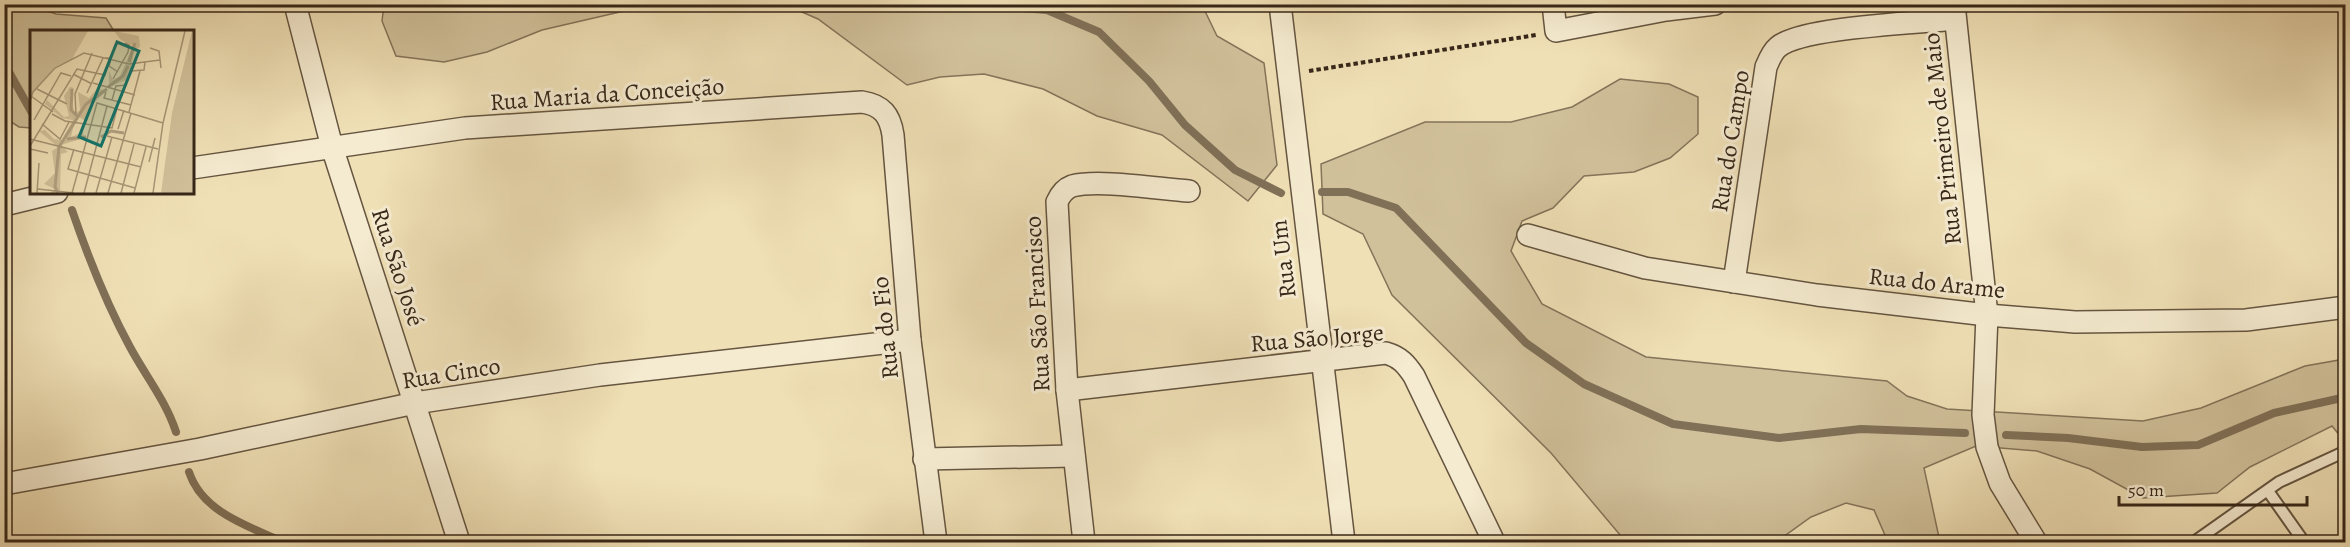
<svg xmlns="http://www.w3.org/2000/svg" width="2350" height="547" viewBox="0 0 2350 547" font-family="Alegreya,serif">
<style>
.green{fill:#d1c19b;stroke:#84745a;stroke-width:1.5}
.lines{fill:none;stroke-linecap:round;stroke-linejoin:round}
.stream{stroke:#807057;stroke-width:8}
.lane-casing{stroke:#655540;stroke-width:14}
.street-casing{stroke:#655540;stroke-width:24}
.path{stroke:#372719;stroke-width:4;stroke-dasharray:4.5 3;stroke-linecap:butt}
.lane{stroke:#f5ebd0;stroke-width:10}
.street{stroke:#f5ebd0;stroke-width:21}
.labels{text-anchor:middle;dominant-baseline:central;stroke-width:6;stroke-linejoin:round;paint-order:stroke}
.street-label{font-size:24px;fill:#372719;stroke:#f5ebd0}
.inset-river{fill:none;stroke:#b1a181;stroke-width:3}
.inset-road{fill:none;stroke:#a69677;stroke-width:1.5}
.view{fill:#0f766e;fill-opacity:0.15;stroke:#0f766e;stroke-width:3}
.inset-edge{fill:none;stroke:#372719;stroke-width:3}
</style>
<rect width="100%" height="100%" fill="#f0e0b6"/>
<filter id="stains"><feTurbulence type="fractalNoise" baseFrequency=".00333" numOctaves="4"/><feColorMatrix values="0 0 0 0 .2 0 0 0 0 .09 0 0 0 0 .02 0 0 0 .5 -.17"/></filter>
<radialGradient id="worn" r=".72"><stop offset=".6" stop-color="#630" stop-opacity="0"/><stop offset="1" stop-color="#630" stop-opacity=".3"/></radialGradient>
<g class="green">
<path d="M4 5H30L56 14 106 18 114 31 32 32 31 128 19 127 5 118Z"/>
<path d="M384 5V4L650 5 542 30 487 52 444 62 396 56 382 21Z"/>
<path d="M786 5H1202L1217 36 1264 63 1277 165 1248 201 1162 135 1097 116 1043 89 984 74 940 77 907 85 818 19Z"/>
<path d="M1620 79 1669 84 1698 97V134L1670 158 1634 172 1584 176 1553 208 1522 221 1511 251 1542 304 1646 357 1887 381 1907 396 1947 409 2143 421 2201 408 2305 366 2345 359V442L2332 426 2250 467 2217 493 2143 498 2090 469 2037 451 1976 446 1924 468 1940 542H1888L1874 510 1846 503 1811 517 1776 542H1626L1551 453 1392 295 1363 234 1323 214 1321 164 1425 122H1511L1572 107Z"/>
</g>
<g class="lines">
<g class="stream">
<path d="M973 4 1047 10 1099 32 1149 81 1185 125 1235 170 1281 193"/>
<path d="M4 63 32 113"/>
<path d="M1322 192H1348L1396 208 1526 343 1584 384 1673 424 1779 438 1861 429 1965 433"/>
<path d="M72 210C88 257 106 303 130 347 145 375 166 401 176 432"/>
<path d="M2006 435 2068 438 2142 447 2198 445 2274 413 2346 397"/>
<path d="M189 472C202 512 248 526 283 542"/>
</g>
<defs>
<g id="lane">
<path d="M2268 491 2304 542"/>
<path d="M2194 542 2279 482 2346 451"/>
</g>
<g id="street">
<path d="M295 4 332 147 459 542"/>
<path d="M1280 4 1344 542"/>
<path d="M1553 4 1556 31 1666 10 1715 4"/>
<path d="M1954 4 1987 315 1983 415 1987 447 2000 483 2036 542"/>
<path d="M192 168 465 128 862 102C882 105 890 115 893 135L910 340 936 542"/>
<path d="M4 205 57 192"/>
<path d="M1528 235 1645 268 1817 295 1987 315 2075 322 2246 320 2346 307"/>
<path d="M1734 282 1766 67C1769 60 1772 52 1778 47 1801 27 1919 23 1954 19L1951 5"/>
<path d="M1067 390 1386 353C1400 357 1406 364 1414 376L1494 542"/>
<path d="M924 459 1074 456"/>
<path d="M4 484 200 449 415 403 600 375 910 340"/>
<path d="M1084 542 1067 390 1057 202C1060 195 1064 189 1072 186 1099 179 1159 189 1189 191"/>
</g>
</defs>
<use href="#lane" class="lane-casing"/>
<use href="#street" class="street-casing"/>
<path class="path" d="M1309 71 1536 35"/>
<use href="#lane" class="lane"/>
<use href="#street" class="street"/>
</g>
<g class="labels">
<g class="street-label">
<text transform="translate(607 94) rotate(-4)">Rua Maria da Conceição</text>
<text transform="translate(1942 139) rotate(-96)">Rua Primeiro de Maio</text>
<text transform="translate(1730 141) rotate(-81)">Rua do Campo</text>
<text transform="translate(1283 259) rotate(-97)">Rua Um</text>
<text transform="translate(398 267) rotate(72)">Rua São José</text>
<text transform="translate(1937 283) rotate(6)">Rua do Arame</text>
<text transform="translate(1037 304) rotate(-93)">Rua São Francisco</text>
<text transform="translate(885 328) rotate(-96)">Rua do Fio</text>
<text transform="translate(1317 338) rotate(-5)">Rua São Jorge</text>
<text transform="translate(451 373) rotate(-9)">Rua Cinco</text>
</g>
</g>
<g transform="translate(30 30)">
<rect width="164" height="164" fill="#f0e0b6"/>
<path d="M0 1H58L42 29 25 37 0 65ZM84 1 109 6 110 17 104 20 99 49 79 57V41L83 50 90 46 103 16 91 10ZM162 1 163 163H131L142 83ZM40 57 44 58 40 65 45 84 50 80 48 62 59 68 67 59 77 60 61 76 57 92 49 87 44 94 41 107 53 102 54 108 31 115 38 122 31 124 30 163H20L25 159 14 154 25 143 22 121 28 117 9 101 15 100 24 109 32 110 43 90 32 88 15 74 17 70 34 87 39 86 34 66Z" fill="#d1c19b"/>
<path class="inset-river" d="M99 32 105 13M78 57 93 46 98 36M42 59 41 80 47 86M71 107 81 101 94 103M37 109 56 107M28 163 25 157 29 117 56 74 77 59"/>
<path class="inset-road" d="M120 18 129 21 131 38M101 41 114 40 115 32M43 44 62 54M83 49 98 22 99 15 95 13M63 53 105 65M7 59 37 74M76 62 74 68 101 75M57 63 73 28H81L79 36 88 42M1 66 23 82M82 70 86 56 97 55M0 71 3 62 25 38 54 23 99 34 130 30M99 82 110 41M22 84 35 91 82 98 87 78M46 84 45 64 62 23M4 90 31 43 41 46M12 94 30 109 39 92M88 99 94 80M77 106 128 119M0 109 111 137M0 116 47 39 75 45 77 37M0 119 18 123M44 119 38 139 105 158M119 132 125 108M8 159 44 163M7 163 9 133M42 163 67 73 133 93M54 163 77 76M66 163 82 107M78 163 101 83M91 163 104 114M104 163 116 117M123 163 133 93 155 1"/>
<path class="view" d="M87 12 109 21 71 116 49 107Z"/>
<rect width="164" height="164" class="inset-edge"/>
</g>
<rect width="2350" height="547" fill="none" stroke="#f0e0b6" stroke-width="24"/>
<rect x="6" y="6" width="2338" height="535" fill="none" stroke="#372719" stroke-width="3"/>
<rect x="12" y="12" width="2326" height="523" fill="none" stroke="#372719" stroke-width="1.5"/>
<path d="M2119 496v9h188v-9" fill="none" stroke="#372719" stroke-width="3"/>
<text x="2128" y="496" font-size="18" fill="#372719" stroke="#f5ebd0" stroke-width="4.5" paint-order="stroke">50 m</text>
<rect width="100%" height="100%" filter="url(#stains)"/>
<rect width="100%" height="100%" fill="url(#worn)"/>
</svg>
